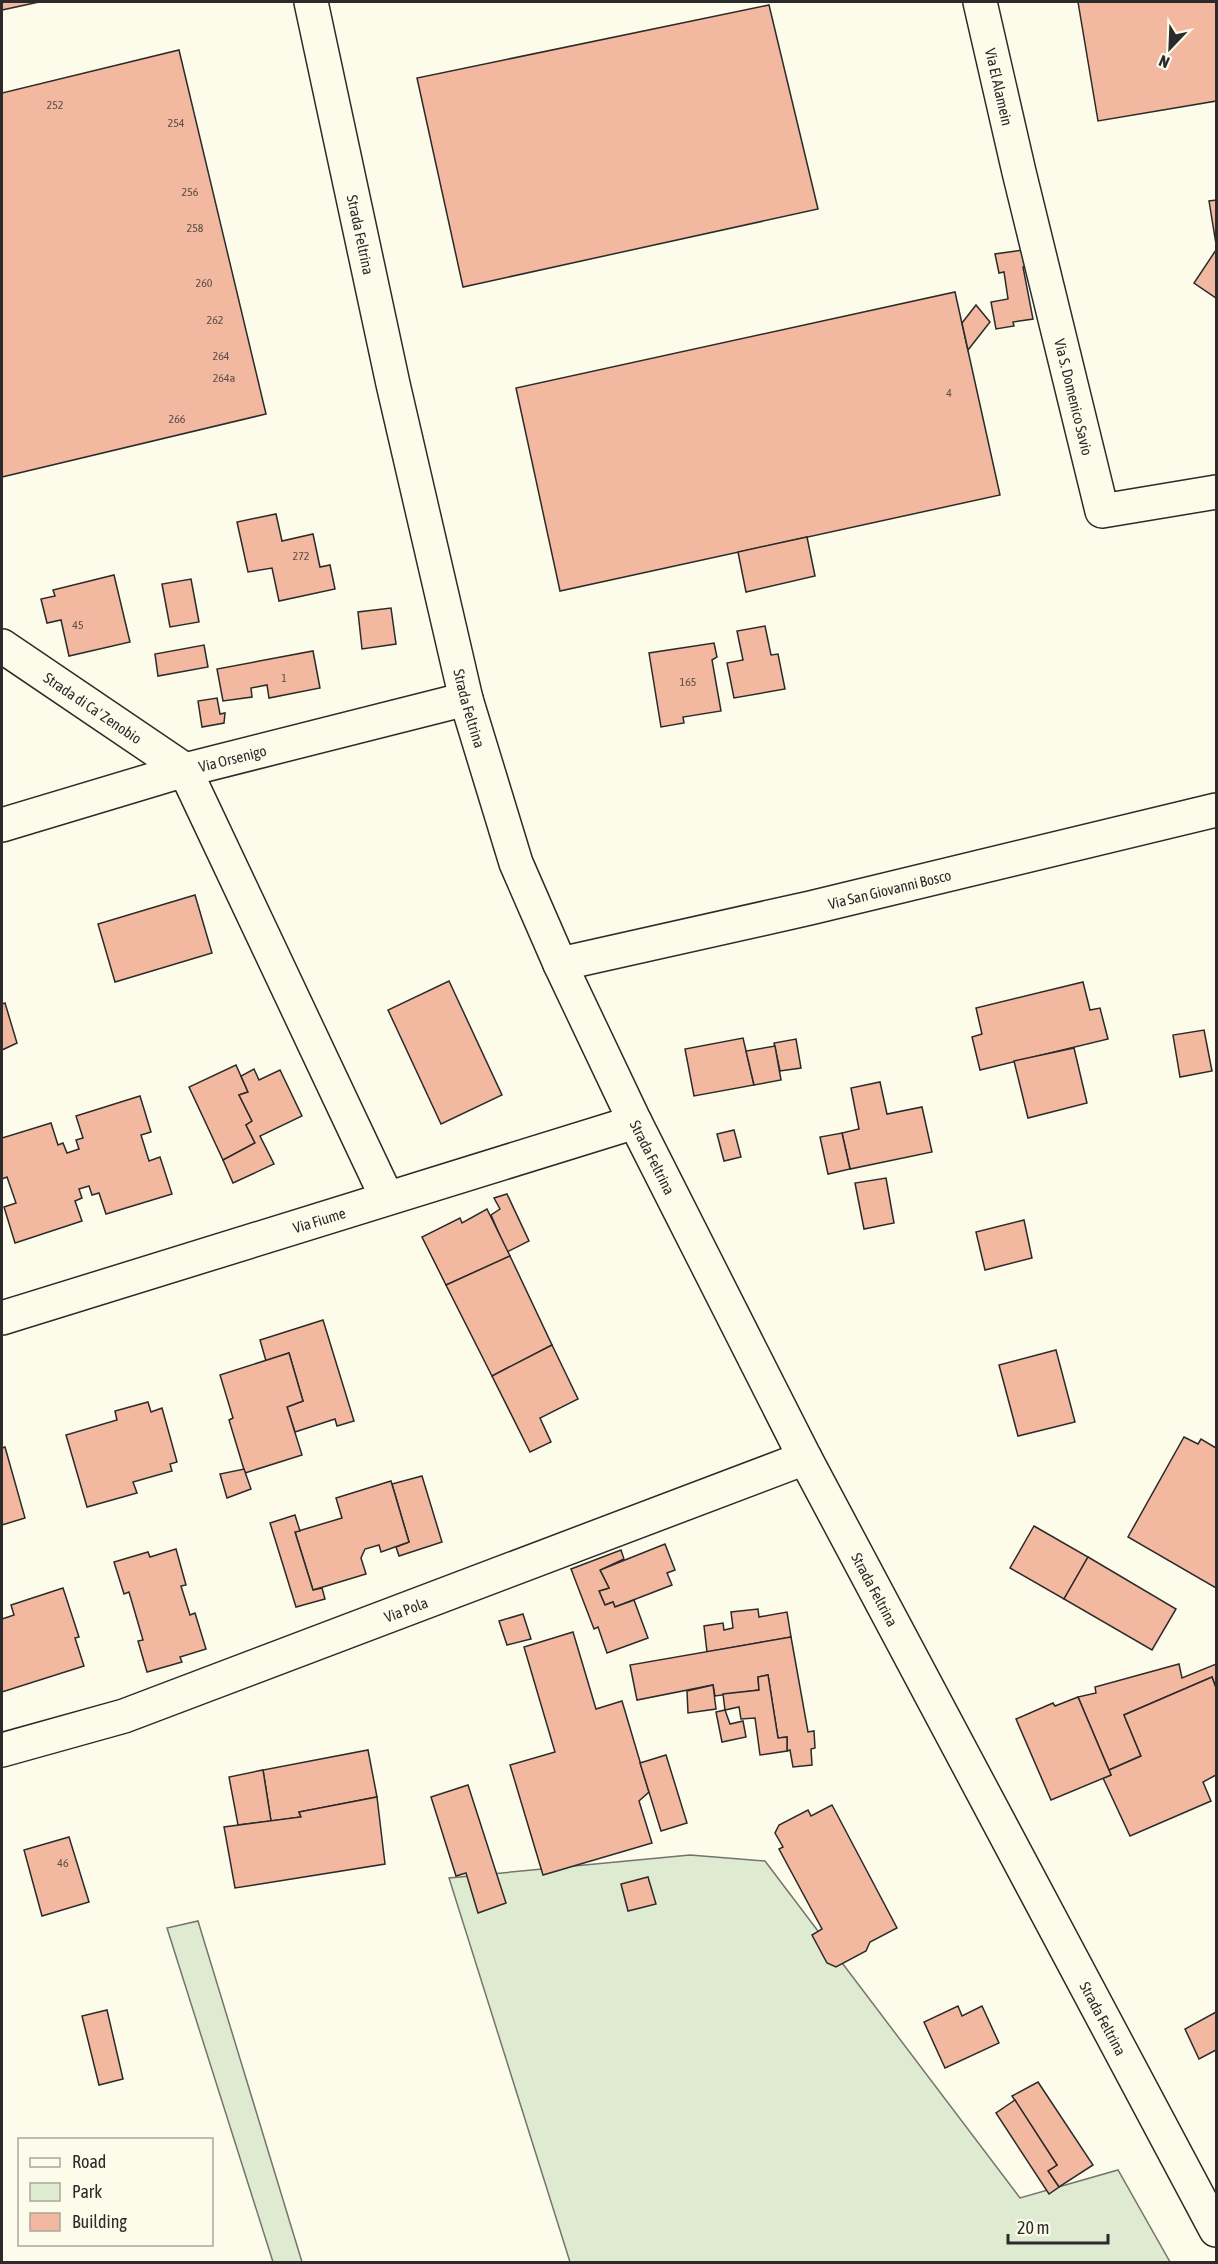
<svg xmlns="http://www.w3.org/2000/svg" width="1218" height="2264" viewBox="0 0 1218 2264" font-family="'Asap Condensed',sans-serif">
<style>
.green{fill:#deebd1;stroke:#74746e;stroke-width:1.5}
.building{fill:#f2b8a0;stroke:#2b2b2b;stroke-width:1.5}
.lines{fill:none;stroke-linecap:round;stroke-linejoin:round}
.minor-casing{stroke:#2b2b2b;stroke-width:36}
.major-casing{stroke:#2b2b2b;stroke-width:36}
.minor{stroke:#fdfbea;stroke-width:33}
.major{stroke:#fdfbea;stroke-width:33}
.labels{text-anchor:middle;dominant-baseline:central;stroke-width:4.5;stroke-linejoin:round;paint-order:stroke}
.number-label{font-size:12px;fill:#5d4e48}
.street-label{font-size:15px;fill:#2b2b2b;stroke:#fdfbea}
</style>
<rect width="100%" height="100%" fill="#fdfbea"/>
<g class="green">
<path d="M690 1855 765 1861 1020 2198 1118 2170 1170 2262H570L449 1878Z"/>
<path d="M198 1921 302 2262H273L167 1928Z"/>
</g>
<g class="building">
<path d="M2 2H39L2 10Z"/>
<path d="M1078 2H1216V101L1098 121Z"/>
<path d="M769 5 818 209 463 287 417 78Z"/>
<path d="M179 50 266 414 2 477V93Z"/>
<path d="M1216 200V244L1209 201Z"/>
<path d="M1023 250 1026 266 1023 267 1033 319 1013 322 1014 326 996 329 991 302 1008 299 1004 272 999 273 995 254Z"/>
<path d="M1216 250V298L1194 283Z"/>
<path d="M955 292 1000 495 560 591 516 388Z"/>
<path d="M976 305 990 322 968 350 962 323Z"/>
<path d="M276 514 282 541 313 534 320 567 330 565 335 589 279 601 272 568 248 572 237 522Z"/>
<path d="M807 537 815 576 746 592 738 552Z"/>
<path d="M114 575 130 642 69 656 61 620 47 623 41 599 55 596 53 590Z"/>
<path d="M191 579 199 622 170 627 162 584Z"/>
<path d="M391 608 396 644 362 649 358 612Z"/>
<path d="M765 626 771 655 778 654 785 689 734 698 727 663 743 660 737 631Z"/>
<path d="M714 643 717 657 712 660 721 711 683 717 684 723 661 727 649 653Z"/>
<path d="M204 645 208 667 158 676 155 654Z"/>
<path d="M313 651 320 688 269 698 267 685 251 688 252 697 223 701 217 669Z"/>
<path d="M217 698 220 714 225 713 224 723 202 727 198 701Z"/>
<path d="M195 895 212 953 115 982 98 924Z"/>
<path d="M449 981 502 1095 441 1124 388 1010Z"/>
<path d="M1083 982 1090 1010 1100 1008 1108 1039 980 1070 972 1037 982 1034 976 1008Z"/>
<path d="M5 1003 17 1043 2 1050V1004Z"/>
<path d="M1204 1030 1212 1071 1180 1077 1173 1035Z"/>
<path d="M743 1038 754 1085 694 1096 685 1049Z"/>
<path d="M796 1039 801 1068 780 1071 774 1043Z"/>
<path d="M775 1046 781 1080 754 1085 746 1051Z"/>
<path d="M1074 1048 1087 1103 1028 1118 1014 1061Z"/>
<path d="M236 1065 248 1092 239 1095 252 1121 246 1125 255 1143 223 1160 189 1087Z"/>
<path d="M254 1069 259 1080 280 1070 302 1116 260 1136 274 1164 233 1183 223 1160 255 1143 246 1125 252 1121 239 1095 248 1092 241 1076Z"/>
<path d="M880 1082 887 1114 922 1107 932 1152 850 1169 842 1133 859 1129 851 1088Z"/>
<path d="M140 1096 151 1132 141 1135 149 1161 160 1157 172 1194 106 1214 99 1193 92 1195 89 1186 79 1189 82 1198 75 1201 82 1221 15 1243 4 1207 16 1203 7 1177 2 1179V1138L51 1123 58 1145 63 1143 67 1153 79 1149 76 1140 83 1138 76 1116Z"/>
<path d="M734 1130 741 1157 724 1161 717 1134Z"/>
<path d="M842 1133 850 1169 828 1174 820 1137Z"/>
<path d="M886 1178 894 1223 864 1229 855 1183Z"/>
<path d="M507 1194 529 1241 507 1252 491 1215 500 1209 494 1198Z"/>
<path d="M487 1209 510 1256 446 1285 422 1237 460 1218 462 1223Z"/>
<path d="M1024 1220 1032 1258 985 1270 976 1232Z"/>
<path d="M510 1256 552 1345 492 1376 446 1285Z"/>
<path d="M323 1320 354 1421 337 1426 335 1419 295 1432 287 1407 303 1401 289 1353 266 1361 260 1340Z"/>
<path d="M552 1345 578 1399 540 1418 551 1442 530 1452 492 1376Z"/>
<path d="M1056 1350 1075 1422 1018 1436 999 1365Z"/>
<path d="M289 1353 303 1401 287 1407 302 1455 245 1473 229 1420 233 1418 220 1375Z"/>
<path d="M148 1402 151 1412 162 1408 177 1462 170 1464 172 1471 133 1482 137 1493 87 1507 66 1435 117 1420 115 1411Z"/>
<path d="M1184 1437 1198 1444 1201 1439 1216 1448V1588L1128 1537Z"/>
<path d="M5 1447 25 1518 2 1525V1448Z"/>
<path d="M244 1469 251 1489 227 1498 220 1474Z"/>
<path d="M422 1476 442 1542 399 1556 396 1547 409 1542 392 1484Z"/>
<path d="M391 1481 409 1542 381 1552 379 1545 365 1549 361 1558 366 1574 313 1590 295 1532 342 1518 336 1498Z"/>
<path d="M295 1515 300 1531 295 1532 313 1590 322 1588 325 1599 296 1607 270 1523Z"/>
<path d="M1034 1526 1088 1557 1064 1599 1010 1568Z"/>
<path d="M665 1544 675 1570 667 1573 672 1585 615 1607 613 1602 605 1605 599 1591 609 1588 600 1570Z"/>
<path d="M176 1549 186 1585 181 1586 190 1615 195 1613 206 1649 180 1657 182 1662 147 1672 138 1641 143 1640 129 1592 124 1594 114 1562 148 1552 150 1557Z"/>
<path d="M621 1550 624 1559 600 1570 609 1588 599 1591 605 1605 613 1602 615 1607 634 1600 648 1638 607 1653 598 1627 594 1629 571 1569Z"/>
<path d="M1088 1557 1176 1609 1152 1650 1064 1599Z"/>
<path d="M63 1588 79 1637 75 1638 84 1666 2 1692V1619L14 1615 11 1605Z"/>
<path d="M758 1609 759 1617 787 1612 791 1637 707 1652 704 1626 723 1623 724 1630 733 1628 731 1612Z"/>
<path d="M523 1614 531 1639 507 1645 499 1621Z"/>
<path d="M573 1632 596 1709 622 1701 649 1792 639 1801 652 1843 543 1875 510 1765 555 1752 524 1647Z"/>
<path d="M791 1637 808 1732 814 1731 815 1748 811 1749 812 1765 793 1767 790 1750 787 1751V1737L778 1738 768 1675 758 1677 759 1690 715 1696 713 1685 637 1700 630 1665Z"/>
<path d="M1179 1664 1182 1678 1216 1664V1688L1212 1677 1124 1715 1141 1756 1109 1770 1078 1697 1096 1693 1095 1687Z"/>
<path d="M768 1675 778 1738 787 1737V1751L760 1755 755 1718 741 1719 739 1707 725 1710 723 1694 759 1690 758 1677Z"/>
<path d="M1212 1677 1216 1688V1775L1203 1782 1211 1801 1130 1836 1103 1778 1111 1775 1109 1770 1141 1756 1124 1715Z"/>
<path d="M713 1685 716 1709 688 1713 687 1691Z"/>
<path d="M1078 1697 1111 1775 1051 1800 1016 1719 1053 1703 1055 1706Z"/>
<path d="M725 1710 730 1724 743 1721 746 1737 722 1742 716 1712Z"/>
<path d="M368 1750 377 1797 299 1812 301 1817 271 1821 263 1770Z"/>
<path d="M666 1755 687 1823 661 1831 640 1763Z"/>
<path d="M263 1770 271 1821 238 1825 229 1777Z"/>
<path d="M468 1785 506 1903 478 1913 466 1873 456 1876 431 1797Z"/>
<path d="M377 1797 385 1864 235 1888 224 1827 301 1817 299 1812Z"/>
<path d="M832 1805 897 1928 870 1942 866 1951 836 1967 827 1963 812 1935 822 1929 779 1849 783 1847 775 1833 779 1825 808 1810 811 1816Z"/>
<path d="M69 1837 89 1902 42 1916 24 1850Z"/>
<path d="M648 1877 656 1904 628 1911 621 1884Z"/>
<path d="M958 2006 962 2016 982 2006 999 2043 945 2068 924 2022Z"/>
<path d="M107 2010 123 2079 99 2085 82 2016Z"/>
<path d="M1216 2012V2050L1199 2059 1185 2029Z"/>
<path d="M1038 2082 1093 2165 1059 2187 1048 2171 1057 2165 1012 2096Z"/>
<path d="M1015 2100 1057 2165 1048 2171 1059 2187 1049 2194 996 2113Z"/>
</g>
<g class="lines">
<defs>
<g id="minor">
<path id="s1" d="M980 2 1019 172 1102 511 1216 492"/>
<path id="s2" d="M2 646 185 770 387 1198"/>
<path id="s3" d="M2 825 185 770 466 699"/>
<path id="s4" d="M560 964 810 908 1216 810"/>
<path id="s5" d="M2 1318 635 1122"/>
<path id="s6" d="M2 1750 124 1716 805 1458"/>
</g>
<g id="major">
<path id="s7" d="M311 2 393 384 466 699 516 863 560 964 635 1122 805 1458 1216 2230"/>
</g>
</defs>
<use href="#minor" class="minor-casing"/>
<use href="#major" class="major-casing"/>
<use href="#minor" class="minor"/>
<use href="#major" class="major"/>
</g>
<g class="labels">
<g class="number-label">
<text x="55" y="105">252</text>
<text x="176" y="123">254</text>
<text x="190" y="192">256</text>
<text x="195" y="228">258</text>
<text x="204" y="283">260</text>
<text x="215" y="320">262</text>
<text x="221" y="356">264</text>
<text x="224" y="378">264a</text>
<text x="949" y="393">4</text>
<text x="177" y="419">266</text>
<text x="301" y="556">272</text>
<text x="78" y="625">45</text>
<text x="284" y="678">1</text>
<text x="688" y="682">165</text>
<text x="63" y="1863">46</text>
</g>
<g class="street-label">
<text stroke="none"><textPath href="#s1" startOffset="87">Via El Alamein</textPath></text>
<text stroke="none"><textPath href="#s7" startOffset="238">Strada Feltrina</textPath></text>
<text stroke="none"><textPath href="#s1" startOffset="406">Via S. Domenico Savio</textPath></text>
<text stroke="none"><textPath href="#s2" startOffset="110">Strada di Ca' Zenobio</textPath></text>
<text stroke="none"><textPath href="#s7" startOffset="724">Strada Feltrina</textPath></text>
<text stroke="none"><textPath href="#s3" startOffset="240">Via Orsenigo</textPath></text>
<text stroke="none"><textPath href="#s4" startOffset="338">Via San Giovanni Bosco</textPath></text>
<text stroke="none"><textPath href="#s7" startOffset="1210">Strada Feltrina</textPath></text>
<text stroke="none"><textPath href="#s5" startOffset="332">Via Fiume</textPath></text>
<text stroke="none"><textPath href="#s7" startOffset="1696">Strada Feltrina</textPath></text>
<text stroke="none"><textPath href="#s6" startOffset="428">Via Pola</textPath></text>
<text stroke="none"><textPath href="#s7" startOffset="2182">Strada Feltrina</textPath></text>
</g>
</g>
<rect width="1218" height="2264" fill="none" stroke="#2b2b2b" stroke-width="6"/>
<rect x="18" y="2138" width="195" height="108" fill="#fdfbea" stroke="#a9a89e" stroke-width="1.5"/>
<rect x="30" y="2158" width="30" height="9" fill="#fdfbea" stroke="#a9a89e" stroke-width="1.5"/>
<text x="72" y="2168" font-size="18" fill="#2b2b2b">Road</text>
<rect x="30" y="2183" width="30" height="18" fill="#deebd1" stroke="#a9a89e" stroke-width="1.5"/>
<text x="72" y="2198" font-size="18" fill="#2b2b2b">Park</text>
<rect x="30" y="2213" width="30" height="18" fill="#f2b8a0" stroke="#a9a89e" stroke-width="1.5"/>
<text x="72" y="2228" font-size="18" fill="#2b2b2b">Building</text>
<g transform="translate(1170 48) rotate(203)" stroke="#fdfbea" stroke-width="4.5" paint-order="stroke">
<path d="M0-4.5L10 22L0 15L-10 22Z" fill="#2b2b2b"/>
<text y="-9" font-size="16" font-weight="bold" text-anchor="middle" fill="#2b2b2b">N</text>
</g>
<path d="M1008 2234v9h100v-9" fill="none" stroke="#2b2b2b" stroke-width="3"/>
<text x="1017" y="2234" font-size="18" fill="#2b2b2b" stroke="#fdfbea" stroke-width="4.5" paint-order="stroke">20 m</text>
</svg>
